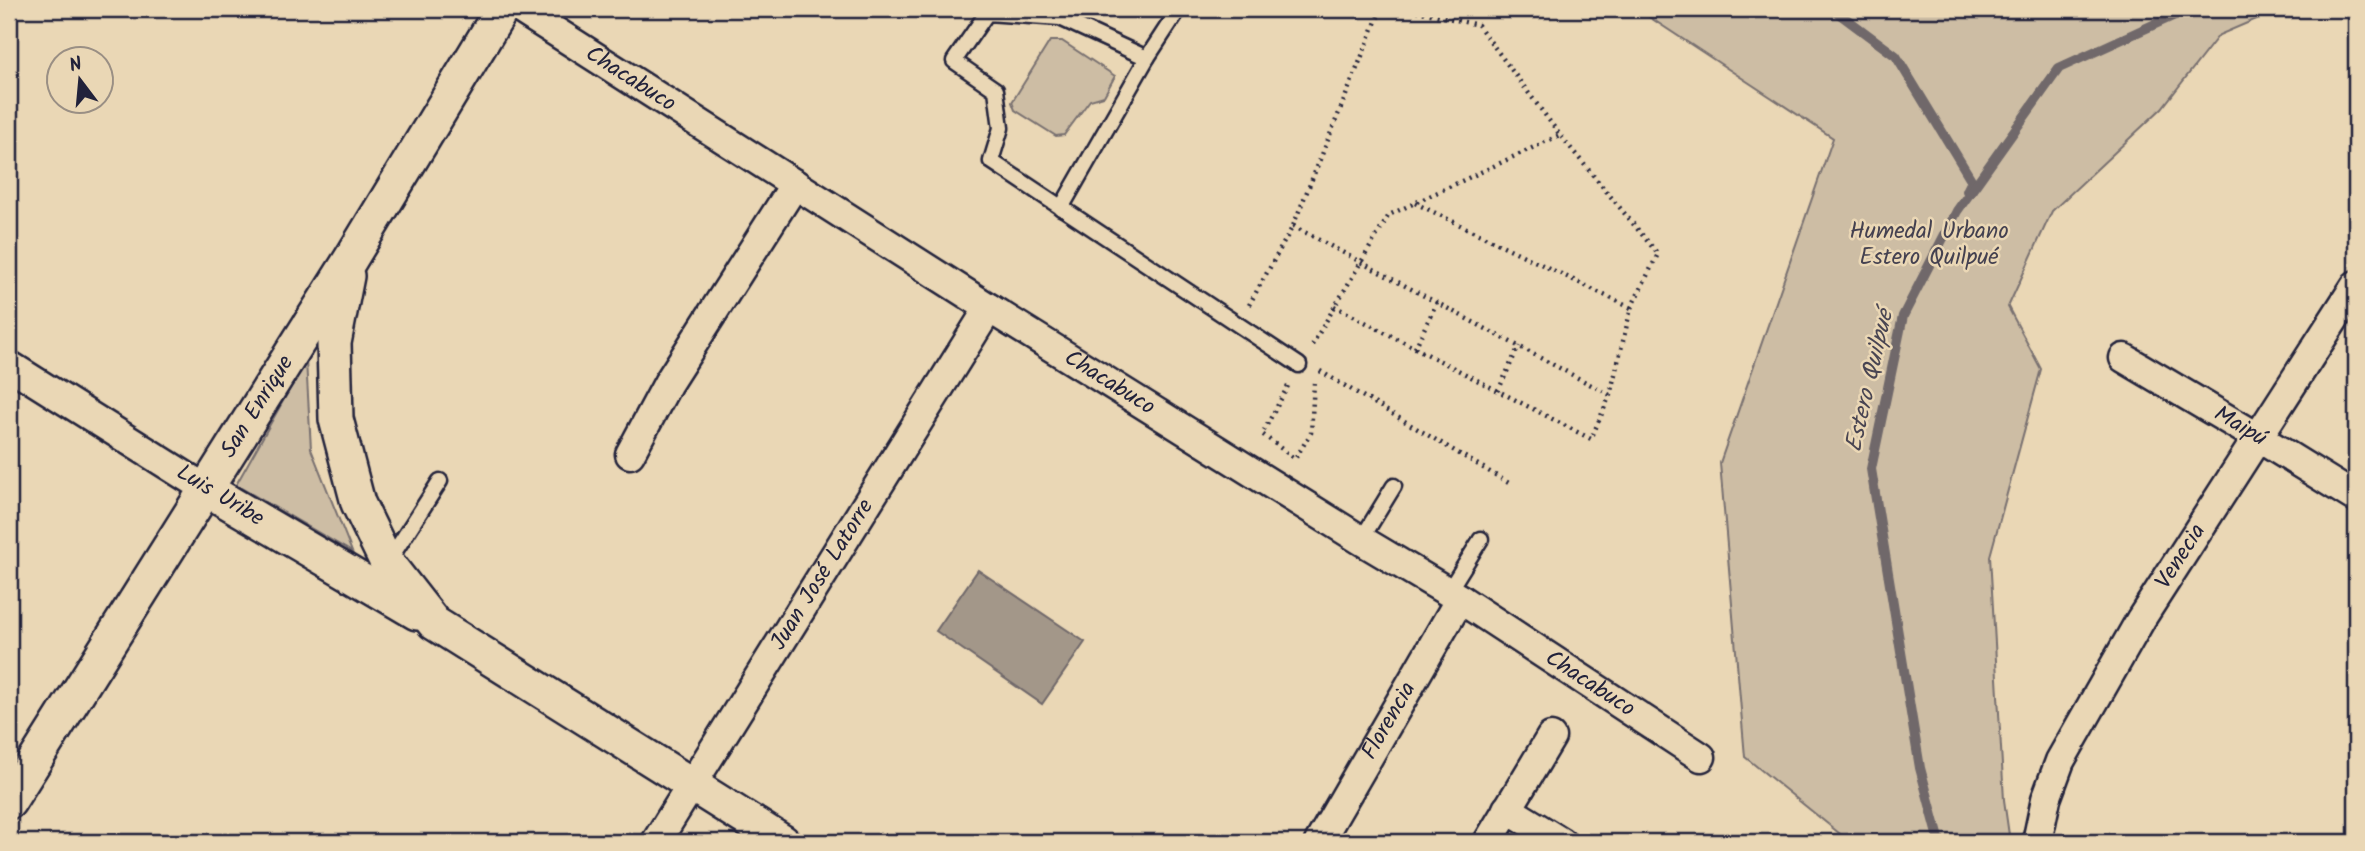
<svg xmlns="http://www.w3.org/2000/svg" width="2365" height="851" viewBox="0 0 2365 851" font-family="Kalam,sans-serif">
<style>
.green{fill:#cdbda4;stroke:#787070;stroke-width:2}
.water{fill:#a39789;stroke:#6f686a;stroke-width:2}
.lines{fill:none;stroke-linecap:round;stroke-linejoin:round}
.stream{stroke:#6f686a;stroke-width:10}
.service-casing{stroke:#22223b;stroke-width:19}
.minor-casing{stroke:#22223b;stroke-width:33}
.tertiary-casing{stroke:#22223b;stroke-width:38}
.path{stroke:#22223b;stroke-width:4.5;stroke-dasharray:2 5;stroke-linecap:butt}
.service{stroke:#ead7b5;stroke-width:14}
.minor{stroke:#ead7b5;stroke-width:28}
.tertiary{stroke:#ead7b5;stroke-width:33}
.labels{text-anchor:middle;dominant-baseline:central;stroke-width:5;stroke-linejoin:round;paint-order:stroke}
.street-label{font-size:23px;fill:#22223b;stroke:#ead7b5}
.park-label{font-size:23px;fill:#444150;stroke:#ead7b5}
.water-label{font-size:24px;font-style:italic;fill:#494552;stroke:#ead7b5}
</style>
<rect width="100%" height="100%" fill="#ead7b5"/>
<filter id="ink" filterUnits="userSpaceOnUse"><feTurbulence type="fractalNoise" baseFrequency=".0143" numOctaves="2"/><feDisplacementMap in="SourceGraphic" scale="14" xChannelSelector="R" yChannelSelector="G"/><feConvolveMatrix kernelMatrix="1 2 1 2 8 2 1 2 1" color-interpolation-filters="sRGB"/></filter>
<g filter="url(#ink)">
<g class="green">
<path d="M1637 9H2280L2219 35 2162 108 2052 211 2008 307 2041 369 1990 556 2004 800 2010 842H1850L1745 757 1720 463 1833 138Z"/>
<path d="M1050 41H1062L1115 76 1104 96 1090 100 1064 135 1056 136 1015 110 1012 102Z"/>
<path d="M306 360 311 449 352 552 236 485Z"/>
</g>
<path class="water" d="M978 570 1085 642 1042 704 936 631Z"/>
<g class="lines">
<g class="stream">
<path d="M1833 9 1896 56 1972 181 1967 191"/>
<path d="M1940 842 1920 768 1871 469 1903 316 1957 211 2059 68 2188 9"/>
</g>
<defs>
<g id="service">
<path d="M1147 58 1060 18 987 13 954 61 996 90 1001 128 991 161 1299 365"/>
<path d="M1061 208 1147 58 1179 9"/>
<path d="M1361 540 1394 486"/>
<path d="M388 562 440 481"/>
<path d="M1448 592 1481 539"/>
</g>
<g id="minor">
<path id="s1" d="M520 9 989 308 1361 540 1460 599 1701 757"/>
<path id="s2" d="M2124 358 2259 438 2356 498"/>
<path d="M9 365 206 489"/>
<path d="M630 454 668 383 795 184"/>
<path d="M1507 809 1561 842"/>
<path id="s3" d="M656 842 989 308"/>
<path id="s4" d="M1319 842 1460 599"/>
<path d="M1488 842 1551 737"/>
<path id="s5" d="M2037 842 2046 799 2060 761 2141 619 2356 285"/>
</g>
<g id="tertiary">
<path d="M347 276 334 343 336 419 358 503 387 563 434 623 783 842"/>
<path d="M206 489 417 613"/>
<path id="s6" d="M9 802 350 260 502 9"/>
</g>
</defs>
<use href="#service" class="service-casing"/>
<use href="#minor" class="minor-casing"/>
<use href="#tertiary" class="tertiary-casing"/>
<g class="path">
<path d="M1415 203 1631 308"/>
<path d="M1293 226 1610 395"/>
<path d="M1249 305 1293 226 1381 9"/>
<path d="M1334 306 1591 439 1610 395 1631 308 1658 254 1560 135 1478 25 1408 9"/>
<path d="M1312 345 1389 215 1560 135"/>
<path d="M1415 348 1437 302"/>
<path d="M1320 371 1512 485"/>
<path d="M1288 386 1262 434 1295 459 1311 433 1314 383"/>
<path d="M1498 391 1519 346"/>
</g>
<use href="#service" class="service"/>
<use href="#minor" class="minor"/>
<use href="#tertiary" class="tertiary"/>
</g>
</g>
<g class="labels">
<g class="street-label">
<text stroke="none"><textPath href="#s1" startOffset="131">Chacabuco</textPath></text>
<text stroke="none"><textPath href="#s1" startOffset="698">Chacabuco</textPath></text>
<text stroke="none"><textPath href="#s6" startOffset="467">San Enrique</textPath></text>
<text stroke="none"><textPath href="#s2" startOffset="135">Maipú</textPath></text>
<text transform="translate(220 496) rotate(31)">Luis Uribe</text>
<text stroke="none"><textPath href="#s5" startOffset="322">Venecia</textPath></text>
<text stroke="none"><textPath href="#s3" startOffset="315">Juan José Latorre</textPath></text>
<text stroke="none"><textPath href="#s1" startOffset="1265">Chacabuco</textPath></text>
<text stroke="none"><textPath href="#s4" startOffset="140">Florencia</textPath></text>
</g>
<g class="park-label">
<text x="1929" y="232">Humedal Urbano<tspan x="1929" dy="26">Estero Quilpué</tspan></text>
</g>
<g class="water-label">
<text transform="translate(1870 381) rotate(-77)">Estero Quilpué</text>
</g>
</g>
<rect width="2365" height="851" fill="none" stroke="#ead7b5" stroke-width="35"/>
<rect x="18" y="18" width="2330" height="816" fill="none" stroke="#22223b" stroke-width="2.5" filter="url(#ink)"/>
<g transform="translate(80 80) rotate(344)"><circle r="33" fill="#ead7b5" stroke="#9a8f84" stroke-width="2"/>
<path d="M0-5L12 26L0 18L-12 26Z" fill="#22223b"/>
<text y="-10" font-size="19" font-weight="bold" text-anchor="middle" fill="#22223b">N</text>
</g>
</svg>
